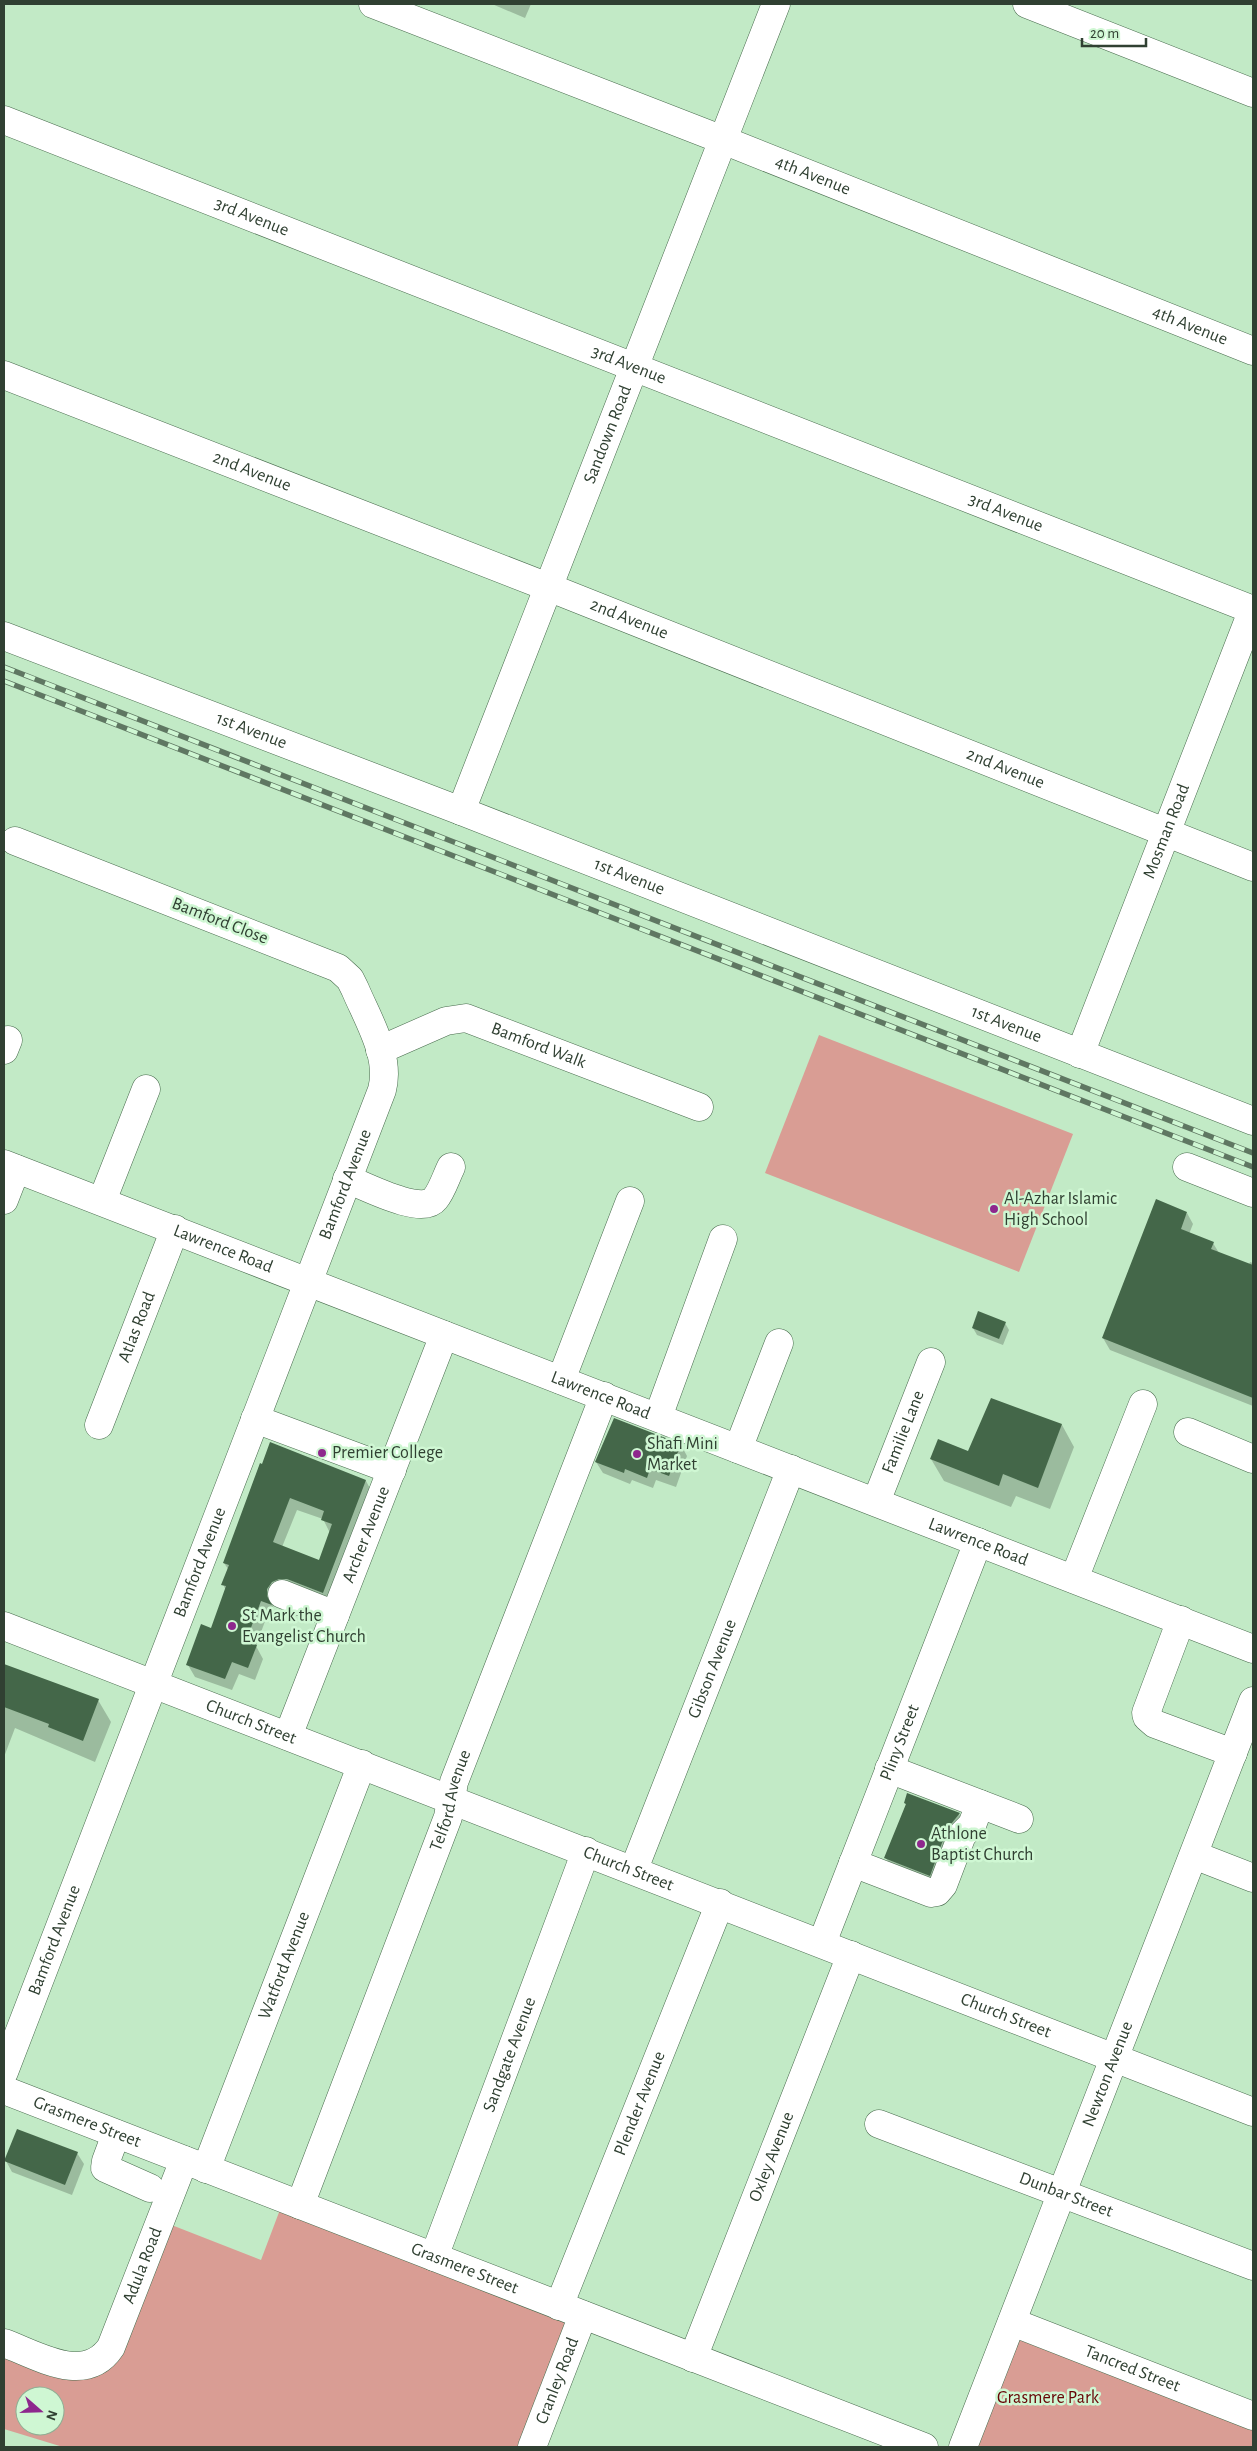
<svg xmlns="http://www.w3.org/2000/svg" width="1257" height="2451" viewBox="0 0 1257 2451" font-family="'Alegreya Sans',sans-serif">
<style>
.green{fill:#d99d94;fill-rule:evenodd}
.shadow{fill:#0003;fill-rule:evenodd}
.building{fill:#446749;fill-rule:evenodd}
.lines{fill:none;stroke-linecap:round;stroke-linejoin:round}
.minor-casing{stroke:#486b4d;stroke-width:29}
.minor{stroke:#fff;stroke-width:28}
.rail-casing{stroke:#5f7762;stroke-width:5.5}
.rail{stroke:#cff7d3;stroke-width:4;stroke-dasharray:11;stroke-linecap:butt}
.poi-dot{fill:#8e278d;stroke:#cff7d3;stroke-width:2}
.labels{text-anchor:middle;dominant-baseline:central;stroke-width:5;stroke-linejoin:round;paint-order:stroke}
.street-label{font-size:18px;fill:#304032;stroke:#cff7d3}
.poi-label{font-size:18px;fill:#304032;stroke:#cff7d3;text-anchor:start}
.park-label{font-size:18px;fill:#660405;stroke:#cff7d3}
</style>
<rect width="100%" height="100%" fill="#c2eac6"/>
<g class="green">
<path d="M819 1035 1073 1134 1019 1272 765 1173Z"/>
<path d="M281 2207 568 2318 518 2447H63L4 2429V2352L86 2378 103 2372 169 2224 261 2260ZM25 2396H55V2426H25Z"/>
<path d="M1017 2338 1253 2426V2447H977Z"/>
</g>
<g class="shadow">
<path d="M492 4H531L525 18Z"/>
<path d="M1187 1213 1193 1224 1189 1234 1213 1243 1219 1253 1249 1265 1250 1262 1253 1263V1406L1110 1350 1103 1338Z"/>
<path d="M1005 1323 1009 1330 1003 1345 977 1335 973 1328Z"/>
<path d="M992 1399 1062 1425 1074 1447 1050 1509 1016 1496 1011 1507 944 1481 931 1459 969 1453Z"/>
<path d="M681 1445 687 1456 676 1487 656 1480 653 1488 632 1480 630 1484 603 1473 596 1462Z"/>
<path d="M260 1464 366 1481 373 1494 330 1605 274 1601 273 1609 277 1616 268 1613 256 1646 263 1659 255 1680 239 1674 232 1690 195 1677 188 1665 212 1629 226 1591 223 1584 228 1569 224 1563ZM297 1510 323 1519 330 1533 319 1561 282 1547Z"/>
<path d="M4 1666 98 1700 111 1722 95 1762 15 1728 4 1757Z"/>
<path d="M905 1803 959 1814 968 1829 938 1890 894 1873 886 1858 906 1805Z"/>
<path d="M77 2153 84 2164 72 2195 12 2172 6 2161Z"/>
</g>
<g class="building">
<path d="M1156 1199 1187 1212 1181 1229 1214 1242 1211 1249 1253 1265V1398L1102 1338Z"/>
<path d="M978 1311 1006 1322 999 1339 972 1328Z"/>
<path d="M991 1398 1062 1424 1038 1488 1003 1474 999 1486 930 1459 938 1439 968 1451Z"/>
<path d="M614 1418 681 1444 669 1476 650 1469 647 1478 625 1469 624 1473 595 1462Z"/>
<path d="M270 1442 366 1480 323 1593 287 1579H279L272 1582 267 1589V1596L272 1605 261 1601 246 1641 257 1645 248 1668 232 1662 225 1679 186 1665 201 1624 211 1628 226 1586 221 1585 229 1565 223 1563 260 1463 262 1464ZM290 1498 324 1511 321 1520 332 1524 319 1560 273 1542Z"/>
<path d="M4 1664 99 1699 83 1741 48 1727 49 1724 4 1707Z"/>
<path d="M907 1793 960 1813 947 1829 930 1876 884 1858 906 1804 904 1803Z"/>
<path d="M17 2129 78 2152 65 2185 4 2161Z"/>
</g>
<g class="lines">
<defs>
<g id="minor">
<path id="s1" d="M373 4 723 140 1253 351"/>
<path d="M1027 4 1253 93"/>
<path id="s2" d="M4 120 1253 610"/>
<path id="s3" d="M4 375 548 587 1253 867"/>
<path id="s4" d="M4 636 461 811 1253 1121"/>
<path id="s5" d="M461 811 776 4"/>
<path d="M4 1050 8 1040"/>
<path id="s6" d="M380 1050 446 1021 466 1018 699 1107"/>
<path id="s7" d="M1080 1054 1253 609"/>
<path id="s8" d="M4 1164 1253 1649"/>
<path d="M1187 1167 1253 1193"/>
<path d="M347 1179C365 1186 422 1216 435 1199 442 1191 446 1177 451 1167"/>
<path d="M4 1200 16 1169"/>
<path d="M102 1201 146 1089"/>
<path d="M561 1380 630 1201"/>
<path d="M658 1417 723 1239"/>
<path d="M255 1419 392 1470"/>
<path id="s9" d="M99 1425 175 1229"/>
<path d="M1188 1432 1253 1459"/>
<path d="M738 1449 779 1343"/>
<path id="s10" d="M876 1502 931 1362"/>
<path d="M1074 1579 1143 1404"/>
<path d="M282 1594 335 1615"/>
<path d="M1181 1620 1146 1713 1147 1717 1155 1724 1233 1753"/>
<path id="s11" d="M4 1626 1253 2112"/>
<path id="s12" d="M288 1736 444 1335"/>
<path d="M889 1769 1019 1819"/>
<path d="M1194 1855 1253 1878"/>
<path d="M853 1863 931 1893 937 1892 943 1885 962 1835 972 1825 980 1804"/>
<path id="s13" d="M634 1869 791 1469"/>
<path id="s14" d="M822 1943 978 1542"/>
<path id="s15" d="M4 2072 382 1090C391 1056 368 1020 355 989L350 979 338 968 15 841"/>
<path id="s16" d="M4 2090 924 2447"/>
<path id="s17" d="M879 2124 1253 2266"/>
<path d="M116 2134 106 2161 105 2168 150 2188"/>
<path id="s18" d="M206 2169 362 1764"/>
<path id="s19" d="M300 2205 448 1817 454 1782 604 1396"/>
<path id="s20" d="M434 2257 586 1851"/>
<path id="s21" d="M559 2306 720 1903"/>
<path id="s22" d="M1012 2322 1253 2416"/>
<path id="s23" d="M4 2343C37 2355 85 2386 111 2347L184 2160"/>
<path id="s24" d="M693 2358 851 1955"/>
<path id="s25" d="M532 2447 583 2315"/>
<path id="s26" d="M963 2447 1253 1701"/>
</g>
</defs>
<use href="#minor" class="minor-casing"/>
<use href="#minor" class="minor"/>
<defs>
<g id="rail">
<path d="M4 667 1253 1153"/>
<path d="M4 681 1253 1167"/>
</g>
</defs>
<use href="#rail" class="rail-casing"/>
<use href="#rail" class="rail"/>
</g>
<g class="poi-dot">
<circle cx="994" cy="1209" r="5"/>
<circle cx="322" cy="1453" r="5"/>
<circle cx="637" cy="1454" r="5"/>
<circle cx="232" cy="1626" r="5"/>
<circle cx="921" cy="1844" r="5"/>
</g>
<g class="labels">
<g class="street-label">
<text stroke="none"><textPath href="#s1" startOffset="472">4th Avenue</textPath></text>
<text stroke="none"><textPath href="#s2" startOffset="266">3rd Avenue</textPath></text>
<text stroke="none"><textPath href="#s1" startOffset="878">4th Avenue</textPath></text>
<text stroke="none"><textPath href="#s2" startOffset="671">3rd Avenue</textPath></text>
<text stroke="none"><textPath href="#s5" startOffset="404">Sandown Road</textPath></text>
<text stroke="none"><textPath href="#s3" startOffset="266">2nd Avenue</textPath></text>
<text stroke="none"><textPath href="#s2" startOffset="1076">3rd Avenue</textPath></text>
<text stroke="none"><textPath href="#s3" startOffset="671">2nd Avenue</textPath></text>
<text stroke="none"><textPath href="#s4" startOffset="265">1st Avenue</textPath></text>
<text stroke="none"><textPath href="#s3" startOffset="1076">2nd Avenue</textPath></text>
<text stroke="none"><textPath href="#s7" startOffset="239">Mosman Road</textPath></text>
<text stroke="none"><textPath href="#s4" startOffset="670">1st Avenue</textPath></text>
<text transform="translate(220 921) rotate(21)">Bamford Close</text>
<text stroke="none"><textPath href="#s4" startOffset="1075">1st Avenue</textPath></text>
<text stroke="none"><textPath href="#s6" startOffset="170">Bamford Walk</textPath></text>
<text stroke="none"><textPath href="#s15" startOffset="951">Bamford Avenue</textPath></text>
<text stroke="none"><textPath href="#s8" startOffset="235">Lawrence Road</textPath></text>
<text stroke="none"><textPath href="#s9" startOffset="105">Atlas Road</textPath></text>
<text stroke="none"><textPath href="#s8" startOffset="640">Lawrence Road</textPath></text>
<text stroke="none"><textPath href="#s10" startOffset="75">Familie Lane</textPath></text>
<text stroke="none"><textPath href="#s12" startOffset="216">Archer Avenue</textPath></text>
<text stroke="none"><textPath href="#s8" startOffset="1045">Lawrence Road</textPath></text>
<text stroke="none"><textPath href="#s15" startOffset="546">Bamford Avenue</textPath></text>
<text stroke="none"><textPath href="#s13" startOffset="215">Gibson Avenue</textPath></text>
<text stroke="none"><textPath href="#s11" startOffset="265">Church Street</textPath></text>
<text stroke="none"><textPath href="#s14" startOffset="215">Pliny Street</textPath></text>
<text stroke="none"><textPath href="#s19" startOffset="432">Telford Avenue</textPath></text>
<text stroke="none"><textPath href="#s11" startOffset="670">Church Street</textPath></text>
<text stroke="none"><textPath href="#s15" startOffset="141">Bamford Avenue</textPath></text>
<text stroke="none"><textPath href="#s18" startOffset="218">Watford Avenue</textPath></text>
<text stroke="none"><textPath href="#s11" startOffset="1075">Church Street</textPath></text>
<text stroke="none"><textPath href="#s20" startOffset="216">Sandgate Avenue</textPath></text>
<text stroke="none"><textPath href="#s26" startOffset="400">Newton Avenue</textPath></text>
<text stroke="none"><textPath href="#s21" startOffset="218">Plender Avenue</textPath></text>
<text stroke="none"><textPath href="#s16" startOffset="89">Grasmere Street</textPath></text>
<text stroke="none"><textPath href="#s24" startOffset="216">Oxley Avenue</textPath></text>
<text stroke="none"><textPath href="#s17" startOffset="200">Dunbar Street</textPath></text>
<text stroke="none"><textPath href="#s23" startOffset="205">Adula Road</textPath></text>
<text stroke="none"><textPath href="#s16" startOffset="494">Grasmere Street</textPath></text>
<text stroke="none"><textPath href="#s22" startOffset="129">Tancred Street</textPath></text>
<text stroke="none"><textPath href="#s25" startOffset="71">Cranley Road</textPath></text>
</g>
<g class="poi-label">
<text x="1004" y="1199">Al-Azhar Islamic<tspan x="1004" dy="21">High School</tspan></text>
<text x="647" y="1444">Shafi Mini<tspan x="647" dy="21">Market</tspan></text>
<text x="332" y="1453">Premier College</text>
<text x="242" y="1616">St Mark the<tspan x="242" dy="21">Evangelist Church</tspan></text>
<text x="931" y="1834">Athlone<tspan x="931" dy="21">Baptist Church</tspan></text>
</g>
<g class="park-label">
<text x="1048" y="2398">Grasmere Park</text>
</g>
</g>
<rect width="1257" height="2451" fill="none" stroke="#304032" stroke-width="10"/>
<g transform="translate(40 2411) rotate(110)"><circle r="24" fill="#cff7d3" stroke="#8fae93"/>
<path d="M0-4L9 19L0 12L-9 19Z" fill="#8e278d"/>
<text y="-8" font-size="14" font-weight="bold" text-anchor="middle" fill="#304032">N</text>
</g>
<path d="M1082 38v8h64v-8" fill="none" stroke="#304032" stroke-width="2.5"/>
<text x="1090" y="38" font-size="15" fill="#304032" stroke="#cff7d3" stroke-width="4" paint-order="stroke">20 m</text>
</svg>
